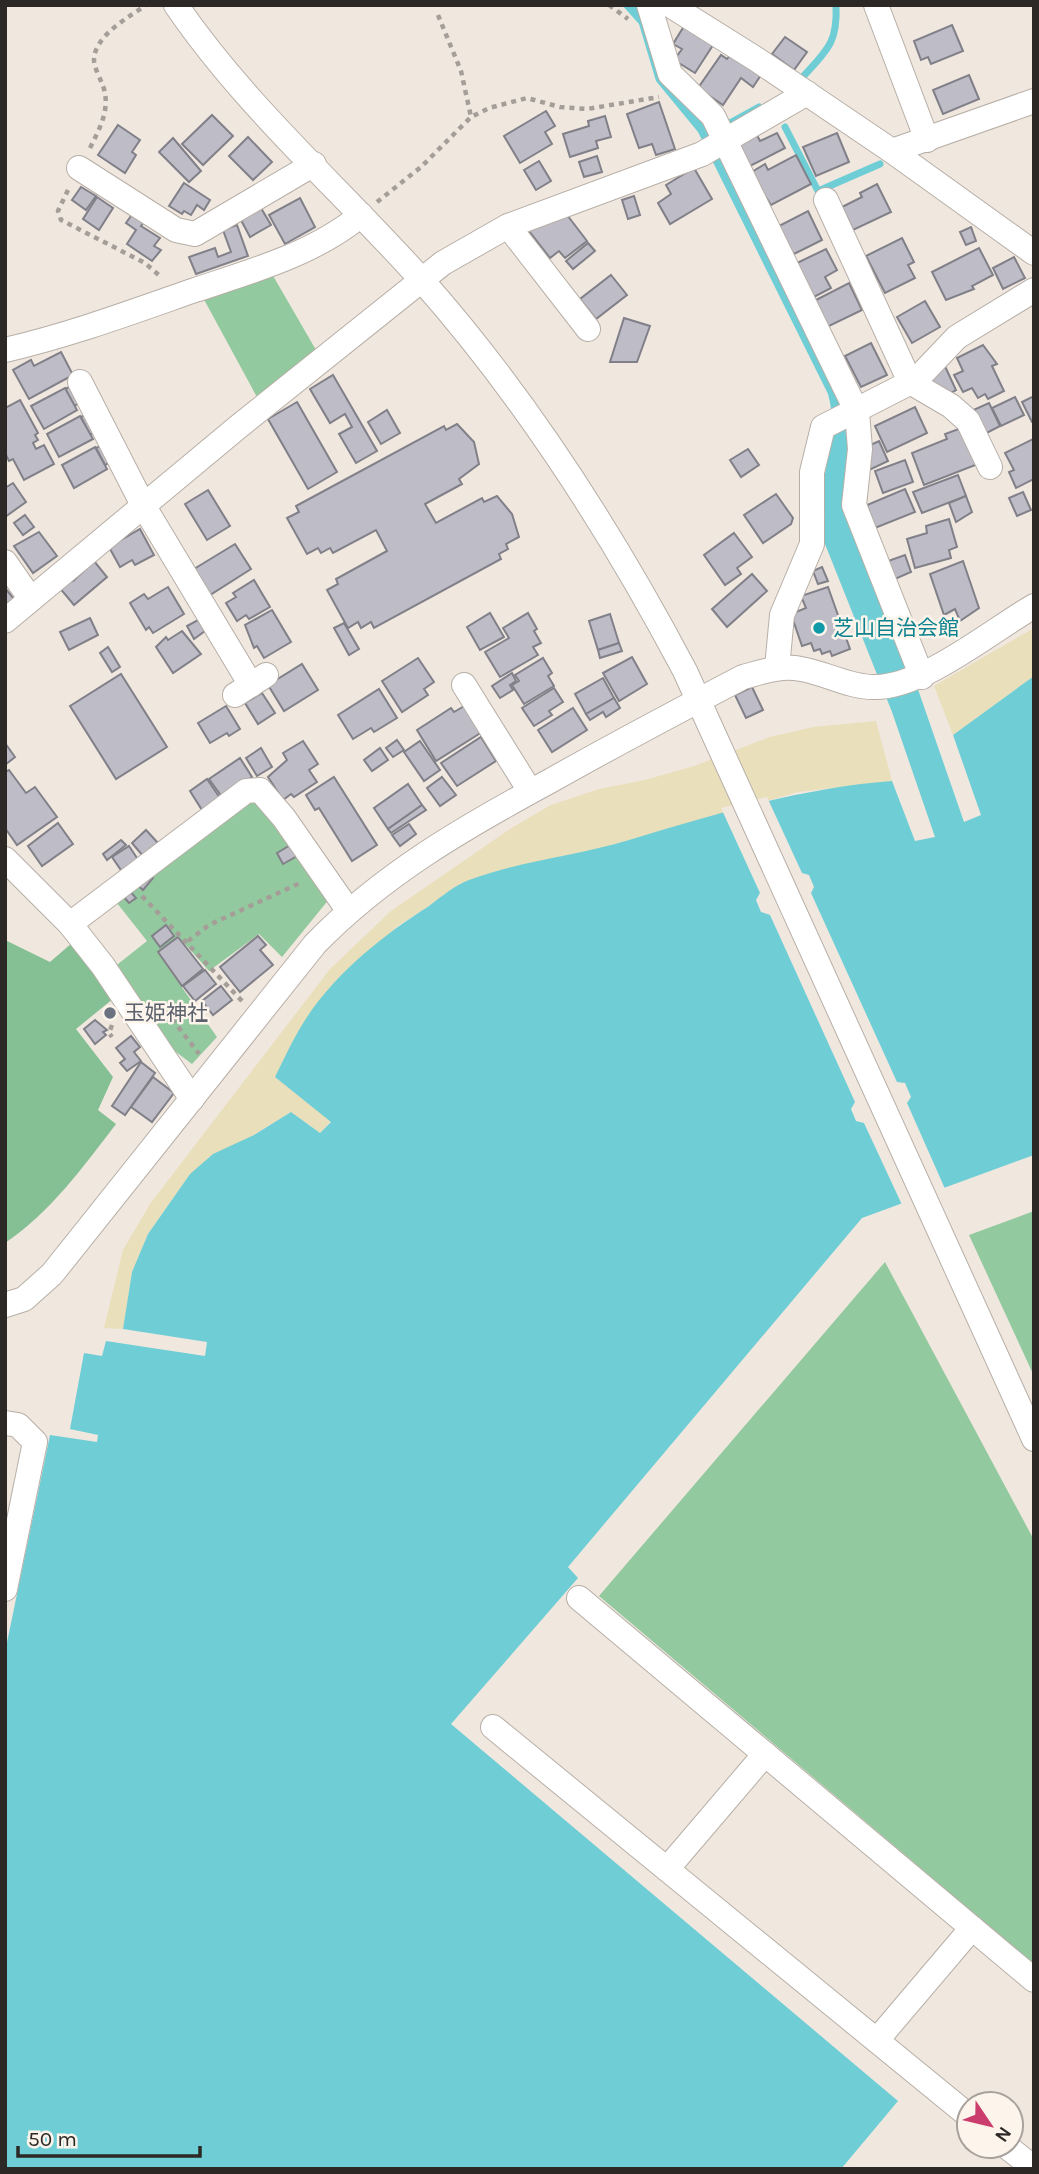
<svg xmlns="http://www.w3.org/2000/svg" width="1039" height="2174" viewBox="0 0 1039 2174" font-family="Karla,'Noto Sans JP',sans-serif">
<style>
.green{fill:#92c99e}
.forest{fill:#84c093}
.sand{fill:#e9dfba}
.water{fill:#6fced5}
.pier{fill:#f0e7df}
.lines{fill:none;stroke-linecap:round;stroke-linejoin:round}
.stream{stroke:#6fced5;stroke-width:7}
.building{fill:#bebcc7;stroke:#818089;stroke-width:2}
.minor-casing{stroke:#b7afa7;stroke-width:26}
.path{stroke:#a59e98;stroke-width:4.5;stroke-dasharray:5 5;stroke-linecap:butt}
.minor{stroke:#fff;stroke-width:24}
.culture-dot{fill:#0f9aa8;stroke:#fdf4ec;stroke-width:2.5}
.worship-dot{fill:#6b7280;stroke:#fdf4ec;stroke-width:2.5}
.labels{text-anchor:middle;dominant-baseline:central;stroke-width:5;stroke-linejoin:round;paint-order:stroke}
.culture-label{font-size:21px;fill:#0d838f;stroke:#fdf4ec;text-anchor:start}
.worship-label{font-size:21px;fill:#5b616d;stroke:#fdf4ec;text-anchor:start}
</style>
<rect width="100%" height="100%" fill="#f0e7df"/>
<g class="green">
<path d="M272 274 316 350 258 399 201 294Z"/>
<path d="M256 796 330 898 282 957 259 934 209 971 178 936 157 952 217 1037 192 1064 168 1046 113 968 147 941 113 898Z"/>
<path d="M1034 1211V1376L969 1235Z"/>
<path d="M885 1262 1034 1540V1964L599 1596Z"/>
</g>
<path class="forest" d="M5 940 50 962 72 943 114 998 76 1029 113 1077 98 1110 116 1124C84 1166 49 1214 5 1243Z"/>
<g class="sand">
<path d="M1034 628V676L953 735 934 686Z"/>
<path d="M876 721 892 781 798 792 576 855 467 881 399 925 341 977 275 1077 331 1121 320 1133 291 1112 190 1174 148 1234 132 1272 123 1329 104 1328 123 1250 150 1204 330 969 391 911 513 827 551 805 599 789 645 780 694 766 770 737 813 727Z"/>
</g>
<path class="water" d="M622 5H640L701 118 847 403 852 467 904 649 964 822 981 815 953 735 1034 676V1155L862 1218 568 1567 578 1578 451 1724 898 2101 841 2169H5V1652L50 1435 97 1442 98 1435 70 1429 84 1353 102 1356 106 1341 205 1356 207 1342 123 1329 132 1272 148 1234 190 1174 213 1154 254 1135 291 1112 320 1133 331 1122 275 1077C283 1061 290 1045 299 1030 328 979 380 937 429 906 441 897 455 885 469 880 520 861 576 856 629 840 716 814 800 788 892 781L915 841 935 837 892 712 823 539C828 517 822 496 825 474 830 445 836 423 828 394L698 132 656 81 639 24Z"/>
<path class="pier" d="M767 797 802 873 809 875 814 887 811 893 897 1082 905 1083 911 1097 907 1103 946 1191 903 1207 864 1123 856 1121 851 1109 855 1102 770 915 761 912 756 900 760 893 721 808Z"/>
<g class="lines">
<g class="stream">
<path d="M802 78C826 51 838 44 836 5"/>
<path d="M728 124 759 107"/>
<path d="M785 127 818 191 880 164"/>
</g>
</g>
<g class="building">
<path d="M686 23 715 42 695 73 674 60 682 49 673 44Z"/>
<path d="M952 25 963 51 931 64 928 57 921 60 914 41Z"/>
<path d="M785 37 807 52 794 70 772 54Z"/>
<path d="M733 51 763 72 753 87 741 78 723 105 698 88 721 55 727 59Z"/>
<path d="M969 75 979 99 943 114 933 90Z"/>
<path d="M659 102 675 149 656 155 652 144 639 148 627 114Z"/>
<path d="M546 111 555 126 545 132 552 144 520 163 504 136Z"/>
<path d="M212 115 233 136 203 165 182 144Z"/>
<path d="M605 116 611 137 596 141 598 148 570 157 563 134 589 126 588 121Z"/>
<path d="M118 125 140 140 132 152 136 155 125 173 98 155Z"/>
<path d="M777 133 785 148 748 167 736 146 757 135 760 141Z"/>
<path d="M837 133 849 162 816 176 803 147Z"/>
<path d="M248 137 272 162 253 180 229 156Z"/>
<path d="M173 138 201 171 189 182 159 152Z"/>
<path d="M796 155 811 184 771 205 750 173 765 164 768 170Z"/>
<path d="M597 156 602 172 584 177 579 162Z"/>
<path d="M539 161 551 181 536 190 524 170Z"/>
<path d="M694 168 712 199 670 224 658 203 671 194 666 185Z"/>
<path d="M184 183 210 200 204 210 197 205 191 215 184 211 182 214 169 206Z"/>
<path d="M877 184 891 212 853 230 842 207 862 197 860 193Z"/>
<path d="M81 187 96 196 86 210 72 200Z"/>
<path d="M634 196 640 215 628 219 622 200Z"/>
<path d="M97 197 113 208 99 230 83 219Z"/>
<path d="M300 198 315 227 285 244 269 215Z"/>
<path d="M261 208 271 225 250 237 241 220Z"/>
<path d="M564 211 587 241 565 258 559 251 550 258 529 231Z"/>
<path d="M808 211 822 240 792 255 779 226Z"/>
<path d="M133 213 145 221 141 226 160 238 154 246 161 250 152 261 127 244 136 230 126 223Z"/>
<path d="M237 225 248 256 196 274 189 257 215 248 218 257 231 252 223 230Z"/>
<path d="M971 227 976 241 966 245 960 232Z"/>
<path d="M902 238 914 262 908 265 915 278 885 293 866 256Z"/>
<path d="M588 243 595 251 573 269 566 261Z"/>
<path d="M979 248 993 275 972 286 974 289 946 300 932 272Z"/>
<path d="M826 249 837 270 825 277 831 288 812 298 795 264Z"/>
<path d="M1014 257 1025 278 1003 289 993 268Z"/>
<path d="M611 275 627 295 596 319 580 299Z"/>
<path d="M849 283 862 310 827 327 814 301Z"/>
<path d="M925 301 940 327 912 343 897 317Z"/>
<path d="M624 318 650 326 637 362H610Z"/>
<path d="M871 343 887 375 861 387 845 356Z"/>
<path d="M983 345 997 364 992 366 1004 391 988 399 985 394 978 398 972 388 963 392 954 375 963 371 957 358Z"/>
<path d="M61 352 73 375 29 399 13 370 31 360 34 366Z"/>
<path d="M944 364 956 390 947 395 929 384Z"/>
<path d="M333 375 377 451 356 463 339 434 352 427 345 414 330 423 310 389Z"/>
<path d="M75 384 84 401 74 406 65 389Z"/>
<path d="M65 388 77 410 44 429 31 406Z"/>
<path d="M1034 396V422H1032L1022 402Z"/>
<path d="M1015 397 1024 415 1001 426 992 408Z"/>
<path d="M20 400 38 433 35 435 38 440 33 443 36 449 44 445 54 464 24 480 13 459 9 461 5 453V408Z"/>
<path d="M297 402 337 472 308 489 268 419Z"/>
<path d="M989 403 1000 426 981 436 969 412Z"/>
<path d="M915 407 927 433 887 452 875 426Z"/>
<path d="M387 410 400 433 381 444 368 422Z"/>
<path d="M90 412 100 429 90 435 81 417Z"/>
<path d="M80 416 93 439 59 457 47 434Z"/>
<path d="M457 424 474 442 479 464 459 479 462 484 425 504 436 523 482 498 484 502 497 496 512 514 519 537 506 544 508 549 499 554 501 559 374 628 371 622 361 628 358 622 348 628 327 590 338 584 336 579 387 551 376 530 333 553 330 548 321 553 318 548 307 554 287 518 299 512 296 506 444 426 446 430Z"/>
<path d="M964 427 978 464 924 485 912 453 947 439 945 434Z"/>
<path d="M1033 439 1034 479 1016 488 1009 472 1014 470 1005 453Z"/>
<path d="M879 441 888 461 863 473 864 448Z"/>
<path d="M106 443 115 460 105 465 96 448Z"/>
<path d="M95 447 107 469 74 488 62 465Z"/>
<path d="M748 449 759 465 741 477 730 460Z"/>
<path d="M905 460 913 482 883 493 875 471Z"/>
<path d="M958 475 966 496 922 513 913 492Z"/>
<path d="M13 483 26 502 5 517V488Z"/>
<path d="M905 489 915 512 875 528 867 505Z"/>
<path d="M208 490 230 526 207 540 185 504Z"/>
<path d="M1023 492 1031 510 1017 516 1009 498Z"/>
<path d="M776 494 793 518 791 524 763 543 744 515Z"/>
<path d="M966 496 972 512 956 522 949 503Z"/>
<path d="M25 515 34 527 23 535 14 523Z"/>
<path d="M949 519 957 547 949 550 951 558 915 568 907 539 927 533 926 526Z"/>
<path d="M140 529 154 555 135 565 132 560 120 567 109 547Z"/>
<path d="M39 532 57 556 33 573 14 546Z"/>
<path d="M734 533 752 557 737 568 741 574 725 585 704 555Z"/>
<path d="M235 544 251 569 210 595 194 569Z"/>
<path d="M905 555 911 572 895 579 888 561Z"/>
<path d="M94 561 107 577 74 605 58 586 69 577 73 581Z"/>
<path d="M963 561 979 608 960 621 955 609 944 615 930 574Z"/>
<path d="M822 567 828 581 818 584 813 571Z"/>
<path d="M752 574 767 591 727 627 712 609Z"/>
<path d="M254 580 270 607 249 619 246 615 237 621 226 603 236 597 233 593Z"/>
<path d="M168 587 184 614 153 633 149 627 146 630 130 603 144 594 148 599Z"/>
<path d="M828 587 850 649 832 656 830 651 822 654 820 649 814 651 811 643 802 646 791 614 806 608 801 596Z"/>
<path d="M5 588 14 599 5 606Z"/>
<path d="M272 610 291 642 264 658 257 646 254 648 245 625Z"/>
<path d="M490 613 504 637 480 650 467 627Z"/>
<path d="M528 613 537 629 534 631 541 643 533 647 538 655 500 677 485 652 509 638 503 628Z"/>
<path d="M610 614 619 643 598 650 589 621Z"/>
<path d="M90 618 98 635 69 650 60 632Z"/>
<path d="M198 620 205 631 194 639 187 626Z"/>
<path d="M344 623 359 649 349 655 334 628Z"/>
<path d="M182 631 201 654 173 673 156 647 166 637 168 640Z"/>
<path d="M619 643 622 651 600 658 598 650Z"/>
<path d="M108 647 120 667 112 672 100 653Z"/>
<path d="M632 657 647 684 619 701 603 673Z"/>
<path d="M418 658 434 682 424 689 428 695 402 712 382 681Z"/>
<path d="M543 658 552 673 548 676 554 686 524 704 512 685 519 681 515 675Z"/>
<path d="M302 664 318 690 284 711 268 685Z"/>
<path d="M512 673 516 681 510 685 513 690 500 698 492 686Z"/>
<path d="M121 674 167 747 116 779 70 706Z"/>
<path d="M603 678 614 698 586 714 575 694Z"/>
<path d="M752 687 763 710 746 718 735 695Z"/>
<path d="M554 688 563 702 549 711 552 715 534 726 522 708Z"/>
<path d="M379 689 397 718 374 732 371 728 353 739 338 715Z"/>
<path d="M262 693 275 713 258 724 245 703Z"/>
<path d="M614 698 620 708 606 717 603 712 590 720 586 714Z"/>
<path d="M466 705 482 732 436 761 417 730 451 708 454 712Z"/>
<path d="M226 706 240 729 229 736 227 733 210 743 198 723Z"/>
<path d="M573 708 587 730 552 752 538 730Z"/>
<path d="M481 737 496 761 457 786 441 763Z"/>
<path d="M397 740 404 750 393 757 386 748Z"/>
<path d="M303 741 318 764 309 770 317 782 294 797 291 794 283 800 268 777 287 760 283 753Z"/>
<path d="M420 741 440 770 424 781 404 752Z"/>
<path d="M5 743 15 757 5 765Z"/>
<path d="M261 748 272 767 257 776 246 758Z"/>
<path d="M380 748 388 760 372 771 364 760Z"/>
<path d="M240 758 252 777 222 797 209 779Z"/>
<path d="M9 770 26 793 35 787 57 817 17 845 5 828V772Z"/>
<path d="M334 777 377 845 352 861 319 808 315 810 306 795Z"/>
<path d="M442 777 456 795 440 806 427 788Z"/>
<path d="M207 779 220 798 202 810 190 791Z"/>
<path d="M408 784 422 805 388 829 374 808Z"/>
<path d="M422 805 426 810 391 833 388 829Z"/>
<path d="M58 823 73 844 42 866 28 846Z"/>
<path d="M409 824 416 834 400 846 392 835Z"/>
<path d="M146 830 158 843 143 856 132 843Z"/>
<path d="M121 840 126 845 107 860 103 854Z"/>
<path d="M292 844 299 855 283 864 277 853Z"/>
<path d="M129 846 141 864 125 876 112 857Z"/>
<path d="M149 872 153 878 143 890 135 883Z"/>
<path d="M129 890 136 898 129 903 123 896Z"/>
<path d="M166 925 174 936 160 947 152 936Z"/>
<path d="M258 936 266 945 260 950 273 965 240 992 220 967Z"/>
<path d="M178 937 203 969 182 986 158 952Z"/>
<path d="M205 970 216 984 195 1001 183 986Z"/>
<path d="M221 986 232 1000 213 1015 202 1001Z"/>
<path d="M95 1020 107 1030 103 1032 106 1035 95 1044 84 1029Z"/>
<path d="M131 1036 140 1047 134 1052 141 1061 127 1071 120 1063 125 1059 116 1048Z"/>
<path d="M141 1062 155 1073 125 1115 112 1106Z"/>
<path d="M153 1077 174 1093 152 1122 131 1107Z"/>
</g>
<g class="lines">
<defs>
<g id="minor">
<path d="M176 5C244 105 338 187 419 277 524 395 611 531 685 671L1034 1439"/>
<path d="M649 5 670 74 713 116 857 412 860 449 854 505 922 677"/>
<path d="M670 5 756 59 892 151 1034 253"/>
<path d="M876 5 927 140"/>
<path d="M892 151 1034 101"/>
<path d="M79 168 176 230 195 234 314 164"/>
<path d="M826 200 910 382 951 406 968 421 990 467"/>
<path d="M508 226 588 329"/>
<path d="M5 350C70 335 132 312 195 290 252 271 314 254 361 215"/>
<path d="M80 382 143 505 251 685"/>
<path d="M5 562 30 598"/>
<path d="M5 621 238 427 443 263 508 226 702 154 807 93"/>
<path d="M777 668 782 615 812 544V472L823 427 917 379 957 337 1034 290"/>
<path d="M464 685 530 791"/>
<path d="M235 695 266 675"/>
<path d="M5 859 70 924 103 966 192 1099"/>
<path d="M70 924 246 791 260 790 284 818 348 910"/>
<path d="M5 1305 24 1299 52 1274 315 944C383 874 465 827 550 781 614 745 678 711 743 677 762 672 781 665 801 669 825 673 849 687 873 687 921 689 991 631 1034 606"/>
<path d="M5 1423 18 1425 35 1442 5 1589"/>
<path d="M579 1598 1034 1980"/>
<path d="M493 1727 969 2116"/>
<path d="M667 1869 765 1754"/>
<path d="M877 2040 972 1928"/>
<path d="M1006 2146 1034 2168"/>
</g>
</defs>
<use href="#minor" class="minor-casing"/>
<g class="path">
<path d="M609 5 628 19"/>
<path d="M438 15 461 71 471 117"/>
<path d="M90 148C100 128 111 108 103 86 100 78 94 67 94 60 94 36 129 17 146 5"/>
<path d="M68 190 58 211 61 220 145 263 161 277"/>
<path d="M377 202 421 167 471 117 489 108 527 98 560 107 587 109 659 97"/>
<path d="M142 896 242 1001"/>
<path d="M188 941 209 925 300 883"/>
<path d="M160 1003 199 1054"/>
<path d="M112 1025 109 1033 112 1037"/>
</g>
<use href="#minor" class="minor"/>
</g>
<circle class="culture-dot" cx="819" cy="628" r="7"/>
<circle class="worship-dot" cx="110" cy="1013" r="7"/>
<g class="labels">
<g class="culture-label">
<text x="833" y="628">芝山自治会館</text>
</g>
<g class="worship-label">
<text x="124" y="1013">玉姫神社</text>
</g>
</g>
<rect width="1039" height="2174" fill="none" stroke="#2b2825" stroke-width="14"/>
<g transform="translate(990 2125) rotate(125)"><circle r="33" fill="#fdf4ec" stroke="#a9a29c" stroke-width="2"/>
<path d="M0-5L12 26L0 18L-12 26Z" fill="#ca3d6c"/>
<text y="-10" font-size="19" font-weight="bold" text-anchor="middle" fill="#2b2825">N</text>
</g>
<path d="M18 2146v10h182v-10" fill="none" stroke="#2b2825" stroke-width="3.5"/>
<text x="28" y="2146" font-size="21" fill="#2b2825" stroke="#fdf4ec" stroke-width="5" paint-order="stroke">50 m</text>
</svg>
